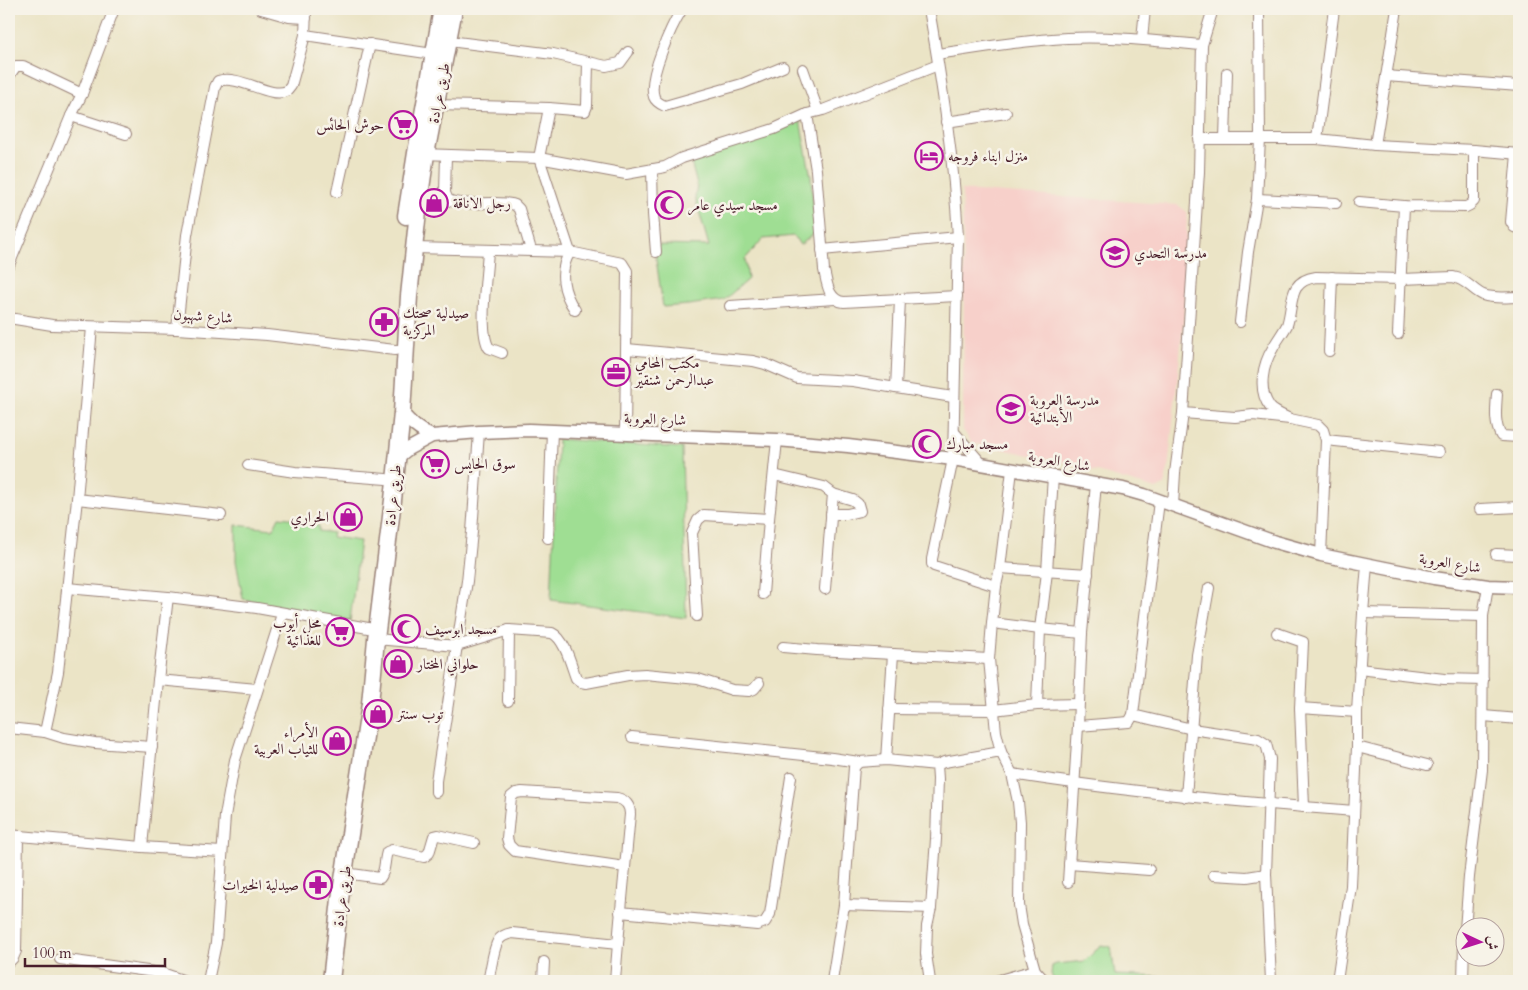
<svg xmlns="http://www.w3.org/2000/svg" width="1528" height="990" viewBox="0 0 1528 990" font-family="Cardo,Amiri,serif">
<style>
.built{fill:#f7d0ca}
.green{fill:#9fde93;stroke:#747e5f}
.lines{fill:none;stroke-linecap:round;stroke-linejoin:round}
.minor-casing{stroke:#9a8278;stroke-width:12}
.tertiary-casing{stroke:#9a8278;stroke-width:15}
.primary-casing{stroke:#9a8278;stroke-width:19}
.minor{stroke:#fff;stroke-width:10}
.tertiary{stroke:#fff;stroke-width:12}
.primary{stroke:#fff;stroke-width:16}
.labels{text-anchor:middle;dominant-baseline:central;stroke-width:5;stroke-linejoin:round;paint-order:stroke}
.street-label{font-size:15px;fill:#4a1f2b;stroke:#f7f3e8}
.poi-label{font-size:15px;fill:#4a1f2b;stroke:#f7f3e8;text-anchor:start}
</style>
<rect width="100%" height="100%" fill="#f7f3e8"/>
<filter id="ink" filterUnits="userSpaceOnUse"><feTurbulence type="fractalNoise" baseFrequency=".02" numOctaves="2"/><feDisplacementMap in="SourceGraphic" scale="10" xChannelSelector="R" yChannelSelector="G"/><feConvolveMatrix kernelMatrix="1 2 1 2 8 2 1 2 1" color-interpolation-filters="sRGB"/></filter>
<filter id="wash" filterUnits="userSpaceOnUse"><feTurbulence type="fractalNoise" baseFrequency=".0096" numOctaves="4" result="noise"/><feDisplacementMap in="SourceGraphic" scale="20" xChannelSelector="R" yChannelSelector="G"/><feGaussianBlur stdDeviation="1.12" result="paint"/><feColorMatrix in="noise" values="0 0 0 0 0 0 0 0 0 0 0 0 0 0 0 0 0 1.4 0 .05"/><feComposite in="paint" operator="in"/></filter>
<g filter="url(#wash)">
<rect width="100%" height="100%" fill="#ebe4c6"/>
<path class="built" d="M962 190 1178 205 1187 212 1184 316 1168 469 1164 485 1156 489 1060 461 972 443 963 430 964 275Z"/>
<g class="green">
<path d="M800 120 811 177 815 233 800 245 794 236 763 239 745 259 748 279 724 300 688 305 663 307 654 245 709 246 695 197 697 185 691 162Z"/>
<path d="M558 439 682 448 686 618 551 600Z"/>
<path d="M279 517 299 519V522L319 526V531L333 533 332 537 360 541 350 621 243 599 236 561V525L273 529Z"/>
<path d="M1101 945 1111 947 1115 975 1261 981H1054L1051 974 1052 966 1056 964 1085 961Z"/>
</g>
</g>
<g filter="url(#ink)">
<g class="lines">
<defs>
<g id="minor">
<path d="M261 9 289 17 306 18"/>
<path d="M682 9C672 25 647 78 654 97 656 102 660 104 665 106L742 84 783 67"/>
<path d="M929 9C942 84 954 160 958 237L953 459 932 559V564L934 566 996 586"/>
<path d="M305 35 433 54"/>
<path d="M1142 39 1145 9"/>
<path d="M449 41 553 54 606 66 620 63 628 52"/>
<path d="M937 54C980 48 1023 40 1067 38 1112 36 1157 41 1202 45"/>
<path d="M803 69 818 111"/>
<path d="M9 76 16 66H23L82 94"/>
<path d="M1386 76 1519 86"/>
<path d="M437 105 549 108 585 111 587 106 588 62"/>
<path d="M549 108 539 158 570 252C558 271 563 293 575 310"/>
<path d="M807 114 816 170 824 270C827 283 828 300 844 302L900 299"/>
<path d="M71 116 126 134"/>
<path d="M946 122 1006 113"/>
<path d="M1199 139H1317L1375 145 1474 150 1519 154"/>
<path d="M1225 139 1227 73"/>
<path d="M1317 139 1334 9"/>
<path d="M1375 145 1397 9"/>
<path d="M422 154 539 158 626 174 665 167 682 158 774 129 807 114 823 110 938 65"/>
<path d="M1517 154 1511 222 1514 227 1519 228"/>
<path d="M446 155 445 193 448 200C468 208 494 199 515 205L519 209 531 250"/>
<path d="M652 169 653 214 656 252"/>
<path d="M337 192 370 44"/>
<path d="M1257 199 1336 203"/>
<path d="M1359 202 1404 206 1466 207 1470 205 1474 201V150"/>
<path d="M414 248 570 252 622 263 627 271 625 434"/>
<path d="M488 250C487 273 478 330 489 348L502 353"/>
<path d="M822 250 958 237"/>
<path d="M9 265 71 116 82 94 114 9"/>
<path d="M730 306 835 299"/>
<path d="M9 318 52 325 177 329 267 335 395 350"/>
<path d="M1240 322 1248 252 1257 199 1260 139 1259 9"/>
<path d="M177 329 187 235 215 87 218 81C240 74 269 99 287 91L291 86 305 35 306 9"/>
<path d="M1398 334 1404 206"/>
<path d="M627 349 753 361 765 364 797 378 853 381 896 388 900 299 957 296"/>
<path d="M1329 351 1332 277"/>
<path d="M896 388 953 397"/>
<path d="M1497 394C1496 409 1494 423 1501 436L1519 437"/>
<path d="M1183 413 1235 417 1253 415 1290 419 1318 425 1323 430 1326 440 1321 555"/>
<path d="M1290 419C1284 416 1274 412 1270 407 1257 390 1263 364 1273 348 1277 340 1283 333 1287 325 1294 304 1287 281 1316 277L1401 279 1453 277C1466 279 1472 290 1483 295 1494 299 1508 297 1519 297"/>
<path d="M954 432 982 464"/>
<path d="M1326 440 1439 452"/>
<path d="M248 465 295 472 386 479"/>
<path d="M1012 470 1000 568 996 586 992 623 989 659 996 732 1001 752 1012 774 1018 802 1020 822 1019 905 1022 924 1035 970 1045 981"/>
<path d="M774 475 824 487 833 494 825 589"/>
<path d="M77 499 221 515"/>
<path d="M1173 506 1175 473 1183 413 1199 172 1202 45 1213 9"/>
<path d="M1480 509 1519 507"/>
<path d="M831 514H847L860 511 858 504 853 500 833 494"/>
<path d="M548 538 552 431"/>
<path d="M1496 554 1519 555"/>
<path d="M1000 568 1088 574"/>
<path d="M67 588 168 597 257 608 368 628"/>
<path d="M763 594 769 519 777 440"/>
<path d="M1363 613 1483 616"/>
<path d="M697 616 692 533 698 520 704 515 769 519"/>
<path d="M992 623 1040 629 1082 633"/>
<path d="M1277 633 1303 642 1300 708"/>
<path d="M376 639 457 646 509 630 552 633C565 639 571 665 576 678L581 682 586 683 628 675 645 674 698 679 732 690 749 691 754 689 759 683"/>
<path d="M783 647 817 650 989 659"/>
<path d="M1359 669 1444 679 1483 680"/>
<path d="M158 680 257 689"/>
<path d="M508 701 509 630"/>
<path d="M1037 705 1040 629 1047 572 1053 476"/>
<path d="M889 709 993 710 1037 705 1078 704"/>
<path d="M1133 715 1159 501"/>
<path d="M1483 716 1519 719"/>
<path d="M1078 726 1129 722 1133 715 1192 729 1258 739 1266 744 1270 759 1266 874 1271 981"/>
<path d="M9 728 45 732 64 738 95 743 152 747"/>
<path d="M45 732 58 672 77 499 92 327"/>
<path d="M632 737 832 758 859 762"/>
<path d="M1357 747 1427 765"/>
<path d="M886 760 893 654"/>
<path d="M937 765 944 762 1001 752"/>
<path d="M1012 774C1126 792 1240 802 1354 811"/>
<path d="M436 792V781L467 581 472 532 479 432"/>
<path d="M1186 797 1197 655 1209 588"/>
<path d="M1304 807 1300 708 1357 712"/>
<path d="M9 835 142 847 222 852"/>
<path d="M142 847 158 680 168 597"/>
<path d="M1069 864 1149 870"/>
<path d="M345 873 380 878C386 871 384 860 387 852L392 850 424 857 429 853 434 836 438 835 474 843"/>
<path d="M1214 875 1247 877 1266 874"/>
<path d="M1068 882 1078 726 1082 633 1096 484"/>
<path d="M844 905 931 908"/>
<path d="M620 912 757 925 765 922 770 914 791 777"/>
<path d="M60 959 162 973 185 981"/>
<path d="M9 962 13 958 16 951 18 836"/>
<path d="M208 981 216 943 225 816 235 760 282 614"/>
<path d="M488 981C491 971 493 949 498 941 501 936 507 934 512 933L618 944"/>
<path d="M543 981 544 962"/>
<path d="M615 981C619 926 625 870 630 814 630 806 626 800 617 798L522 792 516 793 511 797 507 838 509 845 515 851 625 867"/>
<path d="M832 981 844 905 854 767 859 762 886 760 937 765 938 779 936 839 931 908 927 926 926 954 930 981"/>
<path d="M996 981 1035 970"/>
<path d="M1337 981 1351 886 1357 747V712L1363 613 1367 565"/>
<path d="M1463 981 1464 943 1469 877 1482 770 1483 616 1488 586"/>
</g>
<g id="tertiary">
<path d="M402 413C411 423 419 431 432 436"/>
<path d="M398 457 408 449 432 436 479 432 529 430 777 440 848 446 953 459 1123 489 1144 495 1275 542 1321 555 1434 578 1488 586 1519 587"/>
</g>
<g id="primary">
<path d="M406 216 416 153 442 9"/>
<path d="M331 981 340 899 370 704 376 639 393 500 402 413 409 296 419 202 426 154 454 9"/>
</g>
</defs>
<use href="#minor" class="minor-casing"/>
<use href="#tertiary" class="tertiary-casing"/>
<use href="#primary" class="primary-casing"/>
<use href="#minor" class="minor"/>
<use href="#tertiary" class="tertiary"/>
<use href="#primary" class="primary"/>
</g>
</g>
<defs>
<symbol id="supermarket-ring" viewBox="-11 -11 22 22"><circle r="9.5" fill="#f7f3e8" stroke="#b5179e" stroke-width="1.5"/><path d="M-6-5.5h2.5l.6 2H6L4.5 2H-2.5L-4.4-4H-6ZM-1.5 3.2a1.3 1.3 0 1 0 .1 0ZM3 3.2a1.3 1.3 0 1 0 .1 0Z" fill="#b5179e"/></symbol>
<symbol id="hotel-ring" viewBox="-11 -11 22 22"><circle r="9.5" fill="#f7f3e8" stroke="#b5179e" stroke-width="1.5"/><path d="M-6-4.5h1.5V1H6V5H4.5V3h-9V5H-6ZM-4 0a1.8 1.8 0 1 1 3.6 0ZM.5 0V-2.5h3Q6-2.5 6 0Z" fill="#b5179e"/></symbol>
<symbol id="shop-ring" viewBox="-11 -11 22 22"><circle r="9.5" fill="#f7f3e8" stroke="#b5179e" stroke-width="1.5"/><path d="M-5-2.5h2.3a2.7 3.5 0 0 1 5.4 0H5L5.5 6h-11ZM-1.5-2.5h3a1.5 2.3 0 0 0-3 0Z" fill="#b5179e"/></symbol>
<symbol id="mosque-ring" viewBox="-11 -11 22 22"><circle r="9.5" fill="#f7f3e8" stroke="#b5179e" stroke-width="1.5"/><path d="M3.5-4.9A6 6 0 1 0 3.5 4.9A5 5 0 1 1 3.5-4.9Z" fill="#b5179e"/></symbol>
<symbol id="school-ring" viewBox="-11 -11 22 22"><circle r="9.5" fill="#f7f3e8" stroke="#b5179e" stroke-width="1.5"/><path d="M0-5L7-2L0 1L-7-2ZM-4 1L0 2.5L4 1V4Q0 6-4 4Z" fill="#b5179e"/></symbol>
<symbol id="pharmacy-ring" viewBox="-11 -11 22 22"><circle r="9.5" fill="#f7f3e8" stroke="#b5179e" stroke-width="1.5"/><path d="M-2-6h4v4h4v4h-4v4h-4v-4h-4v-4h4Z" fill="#b5179e"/></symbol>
<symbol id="office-ring" viewBox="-11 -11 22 22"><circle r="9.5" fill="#f7f3e8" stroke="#b5179e" stroke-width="1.5"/><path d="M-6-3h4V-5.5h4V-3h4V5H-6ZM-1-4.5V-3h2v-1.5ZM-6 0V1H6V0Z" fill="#b5179e"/></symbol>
</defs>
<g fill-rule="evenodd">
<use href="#supermarket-ring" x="387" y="109" width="32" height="32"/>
<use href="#hotel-ring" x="913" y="140" width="32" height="32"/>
<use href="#shop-ring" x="418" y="187" width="32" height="32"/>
<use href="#mosque-ring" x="653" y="189" width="32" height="32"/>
<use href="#school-ring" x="1099" y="237" width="32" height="32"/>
<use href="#pharmacy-ring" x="368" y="306" width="32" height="32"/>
<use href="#office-ring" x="600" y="356" width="32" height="32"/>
<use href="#school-ring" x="995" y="393" width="32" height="32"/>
<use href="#mosque-ring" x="911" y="428" width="32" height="32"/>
<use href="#supermarket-ring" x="419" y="448" width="32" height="32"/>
<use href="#shop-ring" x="332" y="501" width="32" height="32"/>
<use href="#mosque-ring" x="390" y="613" width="32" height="32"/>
<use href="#supermarket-ring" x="324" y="616" width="32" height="32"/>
<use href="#shop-ring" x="382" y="648" width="32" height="32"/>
<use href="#shop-ring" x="362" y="698" width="32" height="32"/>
<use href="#shop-ring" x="321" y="725" width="32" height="32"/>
<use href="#pharmacy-ring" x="302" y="869" width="32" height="32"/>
</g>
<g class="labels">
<g class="street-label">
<text transform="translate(439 93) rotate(-79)">طريق عرادة</text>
<text transform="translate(203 316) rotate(4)">شارع شهبون</text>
<text transform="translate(655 419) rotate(2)">شارع العروبة</text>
<text transform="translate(1059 461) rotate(10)">شارع العروبة</text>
<text transform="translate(393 495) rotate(-84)">طريق عرادة</text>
<text transform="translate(1450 563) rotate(9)">شارع العروبة</text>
<text transform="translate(342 896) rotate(-82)">طريق عرادة</text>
</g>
<g class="poi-label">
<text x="384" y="125" text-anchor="end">حوش الحائس</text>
<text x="948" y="156">منزل ابناء فروجه</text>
<text x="453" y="203">رجل الاناقة</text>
<text x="688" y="205">مسجد سيدي عامر</text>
<text x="1134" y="253">مدرسة التحدي</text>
<text x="403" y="313">صيدلية صحتك<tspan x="403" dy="17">المركزية</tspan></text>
<text x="635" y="363">مكتب المحامي<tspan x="635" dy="17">عبدالرحمن شنقير</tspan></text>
<text x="1030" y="400">مدرسة العروبة<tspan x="1030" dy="17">الأبتدائية</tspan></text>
<text x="946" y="444">مسجد مبارك</text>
<text x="454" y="464">سوق الحايس</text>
<text x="329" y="517" text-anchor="end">الحراري</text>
<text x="321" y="623" text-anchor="end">محل أيوب<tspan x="321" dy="17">للغذائية</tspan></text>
<text x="425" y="629">مسجد ابوسيف</text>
<text x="417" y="664">حلواني المختار</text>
<text x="397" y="714">توب سنتر</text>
<text x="318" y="732" text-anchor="end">الأمراء<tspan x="318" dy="17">للثياب العربية</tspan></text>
<text x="299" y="885" text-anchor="end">صيدلية الخيرات</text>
</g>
</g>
<rect width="1528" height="990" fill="none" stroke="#f7f3e8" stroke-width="30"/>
<g transform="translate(1480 942) rotate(94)"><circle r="24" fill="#f7f3e8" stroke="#b29e9c"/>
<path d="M0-4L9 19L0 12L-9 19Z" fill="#b5179e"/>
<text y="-8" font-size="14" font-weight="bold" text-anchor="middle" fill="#4a1f2b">ش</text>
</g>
<path d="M25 958v8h140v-8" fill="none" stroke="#4a1f2b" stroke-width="2.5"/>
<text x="32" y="958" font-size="15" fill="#4a1f2b" stroke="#f7f3e8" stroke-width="4" paint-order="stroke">100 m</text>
</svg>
